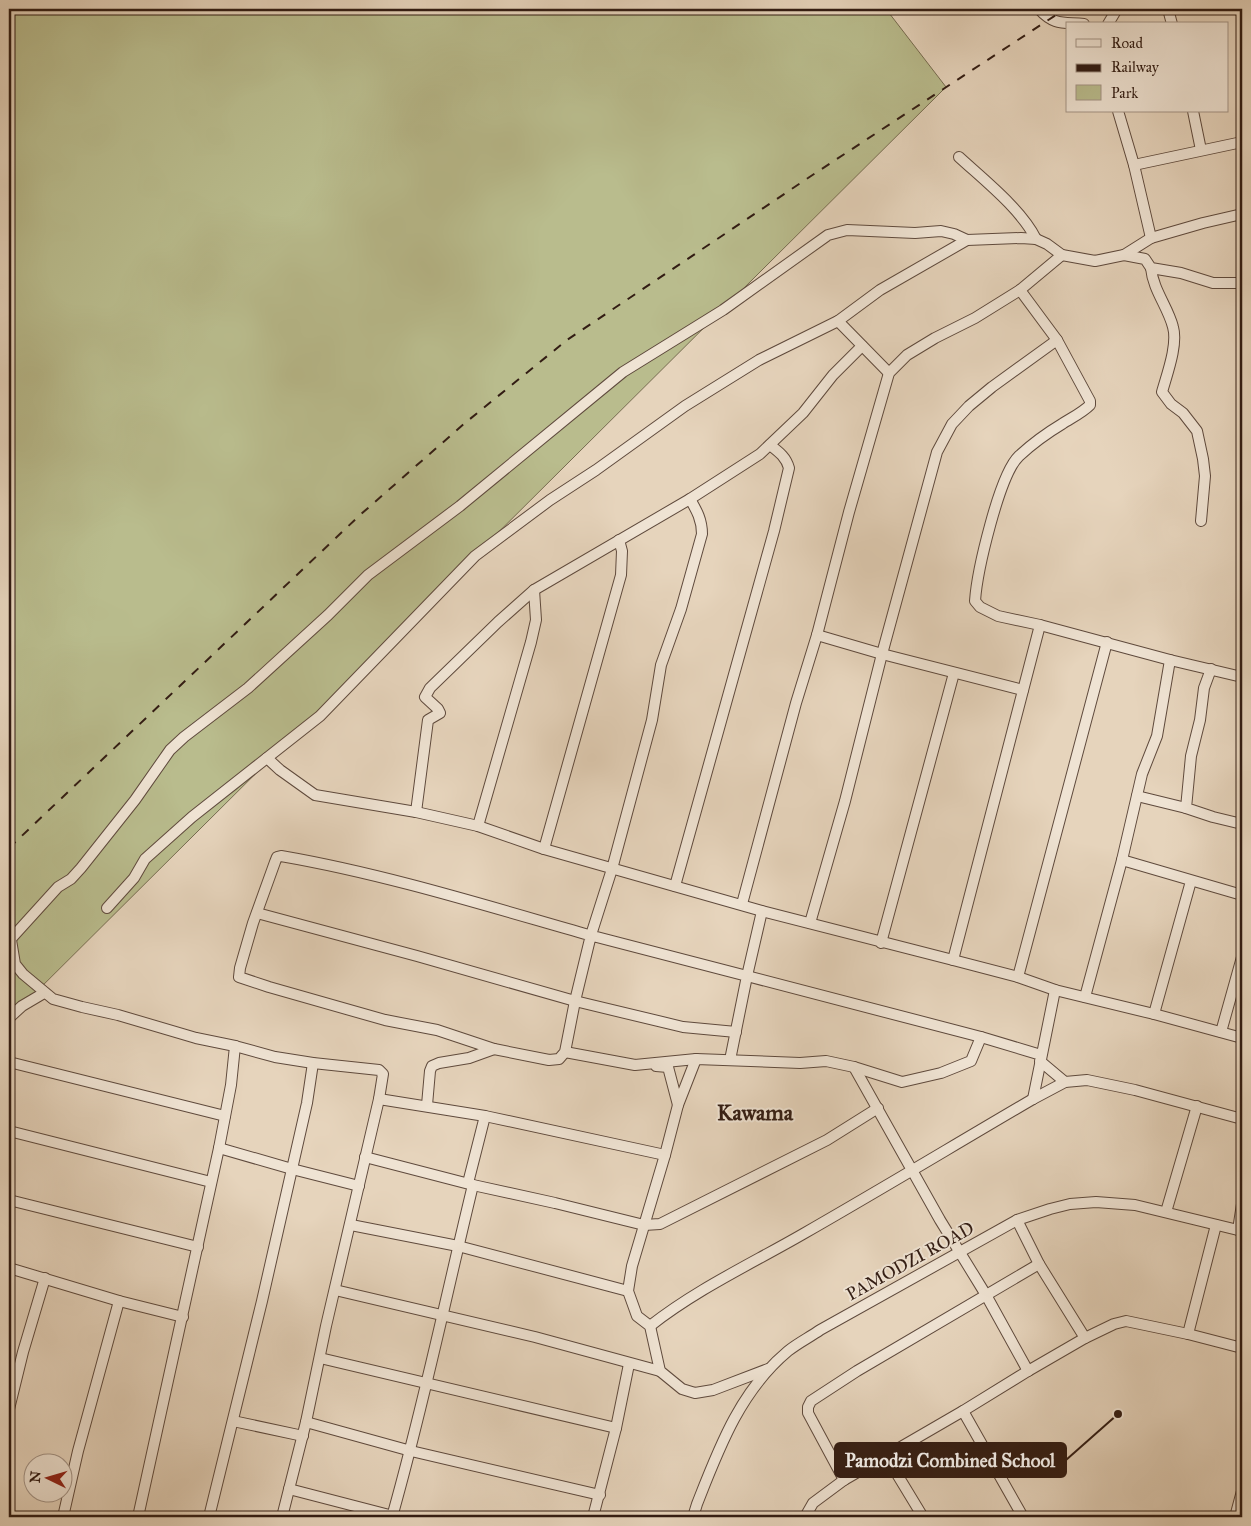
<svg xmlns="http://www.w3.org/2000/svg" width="1251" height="1526" viewBox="0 0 1251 1526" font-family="'IM FELL Great Primer',serif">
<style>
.green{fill:#b9bc8d;stroke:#766c50}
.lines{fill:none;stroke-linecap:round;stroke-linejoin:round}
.minor-casing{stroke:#5f4a3d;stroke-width:12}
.minor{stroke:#efe3d3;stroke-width:10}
.rail{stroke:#321c13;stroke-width:2;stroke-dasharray:9 9;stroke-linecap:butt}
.labels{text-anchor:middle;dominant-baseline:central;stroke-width:4;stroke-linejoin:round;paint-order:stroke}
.street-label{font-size:18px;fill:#321c13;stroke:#efe3d3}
.district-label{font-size:22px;font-weight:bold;fill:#321c13;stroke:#efe3d3}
.leader{fill:none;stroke:#321c13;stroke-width:2}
.callout-dot{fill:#321c13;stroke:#efe3d3;stroke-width:2}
.callout{fill:#321c13;stroke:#321c13;stroke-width:2}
.callout-label{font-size:19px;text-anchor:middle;font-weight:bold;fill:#fff}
</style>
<rect width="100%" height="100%" fill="#e6d4bc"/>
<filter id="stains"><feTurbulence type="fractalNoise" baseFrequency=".004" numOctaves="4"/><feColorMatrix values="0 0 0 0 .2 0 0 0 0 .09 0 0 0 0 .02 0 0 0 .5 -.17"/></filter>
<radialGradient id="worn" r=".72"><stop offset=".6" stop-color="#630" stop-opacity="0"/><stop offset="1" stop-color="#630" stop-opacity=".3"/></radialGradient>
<path class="green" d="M9 9H886L946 87 9 1019Z"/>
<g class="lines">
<defs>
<g id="minor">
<path d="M1039 9C1054 26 1064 22 1084 24"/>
<path d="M1168 9 1172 24"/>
<path d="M1241 9 1242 16"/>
<path d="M1108 24 1117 9"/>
<path d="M1118 111 1134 165 1151 238"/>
<path d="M1193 111 1201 150"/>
<path d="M959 157C984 180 1021 209 1036 239"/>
<path d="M1134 165 1242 142"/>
<path d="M1124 255 1145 259 1151 268 1181 273 1213 283H1242"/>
<path d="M1151 268C1153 290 1168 307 1173 327 1178 345 1167 374 1162 392L1171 404 1183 413 1197 431 1203 459 1205 476 1201 521"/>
<path d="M1020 290 1057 340"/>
<path d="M838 321 889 373"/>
<path d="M690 499C697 511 702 520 702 534L681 609 661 665 652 720 612 869 591 935 575 1001 565 1052 559 1059 549 1060 494 1049 437 1030 385 1020 269 987 239 977 240 968 253 923 275 862 277 857 281 856C385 874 487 906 589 935 641 949 694 962 747 976L730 1060"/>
<path d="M817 635 882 654 1023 690"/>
<path d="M1211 669 1204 688 1200 720 1191 756 1186 808 1213 817 1242 824"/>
<path d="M267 758 280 770 315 795 416 812 478 826 544 849 762 911 953 960 1018 977 1055 990 1154 1014 1242 1038"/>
<path d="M1137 796 1186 808"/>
<path d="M416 812 428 720 440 713 438 709 425 697 430 688 498 622 534 590 690 499 760 454 803 413 833 375 862 346"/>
<path d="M478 826 531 642 536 620 534 590"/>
<path d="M544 849 621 575 622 551 619 540"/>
<path d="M1122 860 1242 895"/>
<path d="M675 886 774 531 789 468C786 457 779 452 770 445"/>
<path d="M742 904 796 703 817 635 849 512 889 373 907 355 935 338 975 318 1020 290 1062 255"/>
<path d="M107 908 134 878 145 859 192 817 320 716 475 556 550 500 596 470 685 406 759 360 838 321 880 290 967 240"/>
<path d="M762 911 747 976 981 1037 1041 1055"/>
<path d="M257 913 417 956 575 1001 683 1027 736 1032"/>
<path d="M810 923 845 801 882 654 937 452 952 424 969 406 992 387 1057 340 1090 401V405C1082 413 1071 418 1062 424 1047 433 1032 444 1019 456 999 475 977 572 975 601L980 607 998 616 1040 625 1170 660 1242 677"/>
<path d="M11 940 15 964 23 974 53 999 82 1007 118 1015 196 1038 235 1046 231 1085 219 1148 138 1517"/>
<path d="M9 941 58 887 71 879 81 868 135 800 170 750 184 737 248 688 328 615 368 575 460 506 623 372 723 310 828 235 847 230 915 233 941 231 954 234 967 240 1021 238 1036 239 1047 244 1062 255 1095 261 1124 255 1151 238 1203 223 1242 214"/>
<path d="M881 943 954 673"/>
<path d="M953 960 1040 625"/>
<path d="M1018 977 1107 642"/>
<path d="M1085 997 1122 860 1142 774 1157 736 1170 660"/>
<path d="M1154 1014 1191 881"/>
<path d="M9 1018 22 1006 44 993"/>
<path d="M1221 1032 1242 957"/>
<path d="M235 1046 275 1057 313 1063 379 1070 383 1074 379 1099"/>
<path d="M565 1052 635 1065 696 1059 800 1063 826 1061 854 1067 902 1082 941 1073 971 1061 981 1037"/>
<path d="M696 1059 678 1105 665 1155 632 1266 628 1291 637 1316 650 1326 660 1371 682 1389 695 1393 713 1390 768 1369"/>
<path d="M1040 1061 1065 1082"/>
<path d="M9 1062 225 1116"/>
<path d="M656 1066 668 1067 678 1105"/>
<path d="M854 1067 940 1220 986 1295 1028 1371"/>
<path d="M1033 1099 1055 990"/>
<path d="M427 1105 430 1071 432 1066 439 1063 469 1058 494 1049"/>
<path d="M9 1131 211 1182"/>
<path d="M219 1148 292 1169 359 1186"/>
<path d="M365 1157 473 1185 555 1203 644 1225 660 1224 827 1140 878 1108"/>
<path d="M468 1183 485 1116"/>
<path d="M9 1200 198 1247"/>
<path d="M1166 1212 1197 1106"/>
<path d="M1017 1220 1039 1264 1085 1338"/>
<path d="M351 1225 458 1246 628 1291"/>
<path d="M1238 1230 1242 1204"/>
<path d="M9 1268 119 1301 183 1317"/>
<path d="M335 1290 535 1337 660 1371"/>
<path d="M650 1326C697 1289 751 1264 803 1234 880 1190 956 1144 1033 1099L1065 1082 1087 1080 1135 1090 1242 1119"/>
<path d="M1188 1334 1216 1225"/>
<path d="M320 1358 616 1428"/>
<path d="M9 1409 23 1352 45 1278"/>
<path d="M963 1411 1023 1517"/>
<path d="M233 1421 303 1436"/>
<path d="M306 1422 411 1451 600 1495"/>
<path d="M886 1456 923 1517"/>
<path d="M844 1480 808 1413V1407L811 1401 857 1371 1039 1264"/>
<path d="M289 1489 397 1517"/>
<path d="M63 1517 78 1451 119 1301"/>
<path d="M209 1517 262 1301 307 1103 313 1063"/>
<path d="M282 1517 306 1422 326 1326 379 1099 485 1116 665 1155"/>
<path d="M392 1517C423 1408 446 1296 473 1185"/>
<path d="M593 1517 616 1428 629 1364"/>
<path d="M693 1517 697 1504C719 1448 740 1391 788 1351 798 1343 810 1337 820 1330L1017 1220 1050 1209 1070 1204 1096 1202 1135 1205 1242 1231"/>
<path d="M805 1517 813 1503 844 1480 963 1411 1028 1371 1085 1338 1114 1324 1126 1321 1188 1334 1242 1348"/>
<path d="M1235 1517 1242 1491"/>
</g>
</defs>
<use href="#minor" class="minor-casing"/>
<use href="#minor" class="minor"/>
<path class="rail" d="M9 848 360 515 465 423 567 340 808 178 1065 9"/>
</g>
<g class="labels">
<g class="street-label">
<text transform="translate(910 1261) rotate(-29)">PAMODZI ROAD</text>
</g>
<g class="district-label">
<text x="755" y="1112">Kawama</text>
</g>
</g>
<path class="leader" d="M1118 1414L1066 1460"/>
<circle class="callout-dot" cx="1118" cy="1414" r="5"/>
<rect class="callout" x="835" y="1443" width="231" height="34" rx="5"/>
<g class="callout-label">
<text x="950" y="1467">Pamodzi Combined School</text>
</g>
<rect width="1251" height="1526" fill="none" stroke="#e6d4bc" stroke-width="30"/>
<rect x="10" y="10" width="1231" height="1506" fill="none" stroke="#321c13" stroke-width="2.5"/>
<rect x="15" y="15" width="1221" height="1496" fill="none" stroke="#321c13"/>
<rect x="1066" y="22" width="162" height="90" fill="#efe3d3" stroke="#a39386"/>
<rect x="1076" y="39" width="25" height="8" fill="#efe3d3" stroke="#a39386"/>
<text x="1111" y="48" font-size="15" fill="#321c13">Road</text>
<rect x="1076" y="64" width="25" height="8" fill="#321c13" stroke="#a39386"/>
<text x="1111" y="72" font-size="15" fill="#321c13">Railway</text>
<rect x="1076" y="85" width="25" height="15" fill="#b9bc8d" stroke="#a39386"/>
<text x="1111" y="98" font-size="15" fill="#321c13">Park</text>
<g transform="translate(48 1478) rotate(275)"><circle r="24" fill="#efe3d3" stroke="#a39386"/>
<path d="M0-4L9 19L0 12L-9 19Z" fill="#8f2418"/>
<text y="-8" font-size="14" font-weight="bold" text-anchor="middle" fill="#321c13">N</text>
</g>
<rect width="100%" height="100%" filter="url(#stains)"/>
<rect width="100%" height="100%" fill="url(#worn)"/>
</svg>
